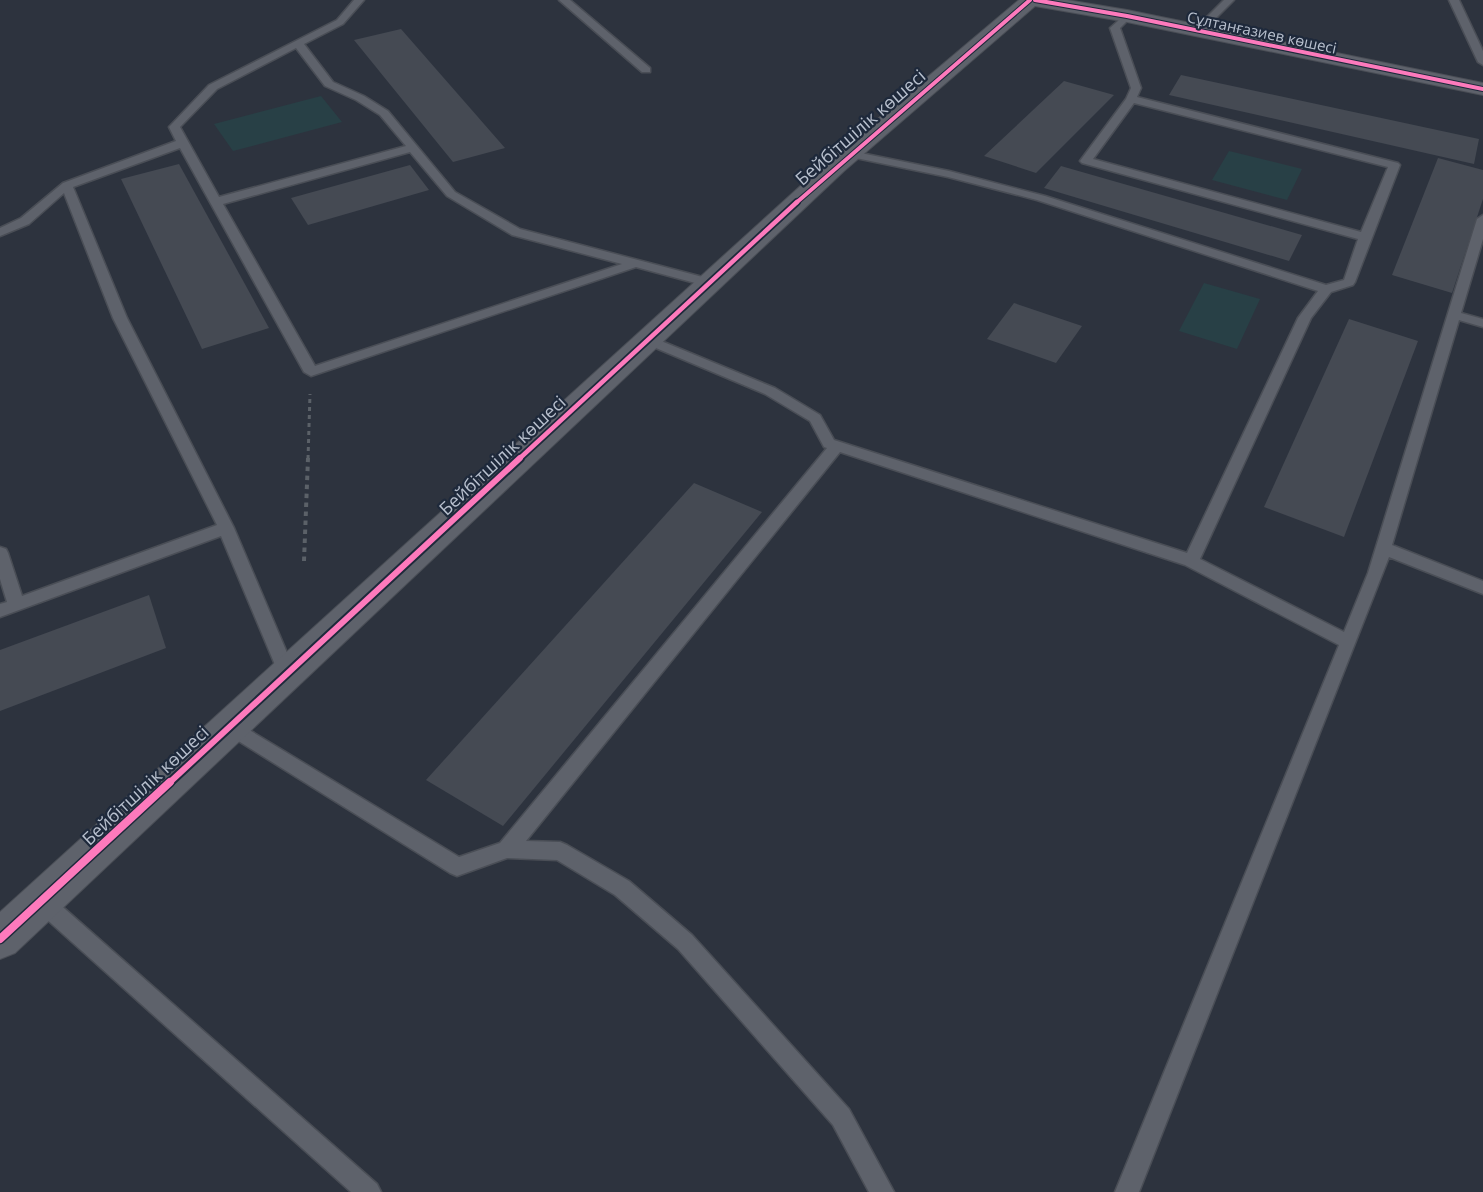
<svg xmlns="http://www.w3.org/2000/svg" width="1483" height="1192" viewBox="0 0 1483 1192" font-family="'Open Sans',sans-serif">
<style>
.green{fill:#284046}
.building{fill:#454a53}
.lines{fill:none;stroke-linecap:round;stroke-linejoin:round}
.lane-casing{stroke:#4a4e56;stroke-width:3}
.street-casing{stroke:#4a4e56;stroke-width:2}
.path-far1{stroke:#5b6168;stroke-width:3;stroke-dasharray:4 4;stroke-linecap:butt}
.path{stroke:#5b6168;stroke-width:4;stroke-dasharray:4.5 4.5;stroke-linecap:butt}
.lane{fill:#5e626b;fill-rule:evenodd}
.street{fill:#5e626b;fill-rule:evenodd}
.cycleway-far3-casing{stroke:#1e293b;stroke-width:6}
.cycleway-far2-casing{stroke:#1e293b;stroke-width:8}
.cycleway-far1-casing{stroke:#1e293b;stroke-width:10}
.cycleway-casing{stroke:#1e293b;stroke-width:11}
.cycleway-far3{stroke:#fd7abc;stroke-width:4}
.cycleway-far2{stroke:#fd7abc;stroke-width:4.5}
.cycleway-far1{stroke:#fd7abc;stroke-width:6}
.cycleway{stroke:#fd7abc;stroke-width:8}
.labels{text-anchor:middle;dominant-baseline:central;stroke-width:4.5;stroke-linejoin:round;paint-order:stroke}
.far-street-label{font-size:15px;fill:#b8c0ce;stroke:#1e293b}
.street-label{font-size:18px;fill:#b8c0ce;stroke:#1e293b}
</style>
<rect width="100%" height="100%" fill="#2d333e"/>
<g class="green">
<path d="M321 96 342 122 233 151 214 124Z"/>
<path d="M1229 151 1302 169 1287 200 1212 180Z"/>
<path d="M1204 283 1260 299 1237 349 1179 331Z"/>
</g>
<g class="building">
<path d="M401 29 505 148 453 162 354 40Z"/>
<path d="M1181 75 1479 139 1474 164 1169 95Z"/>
<path d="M1064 81 1114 95 1036 173 984 156Z"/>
<path d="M1438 158 1483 170V199L1452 293 1392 275Z"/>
<path d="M179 164 269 328 202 349 121 179Z"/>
<path d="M410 165 429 190 308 225 291 198Z"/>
<path d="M1061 166 1302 235 1289 261 1044 188Z"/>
<path d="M1014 303 1082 326 1056 363 987 339Z"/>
<path d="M1349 319 1418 341 1344 537 1264 507Z"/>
<path d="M694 483 762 512 503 826 426 780Z"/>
<path d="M149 595 166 648 0 711V650Z"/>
</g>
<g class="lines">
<defs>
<g id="lane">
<path d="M354 0H364L343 24 304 44 333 82 364 96 388 111 455 192 520 229 714 280 716 283 710 287 636 267 311 376 304 372 180 148 73 187 127 318 234 528 296 674 293 679 287 681 281 679 221 536 0 617V604L7 602 0 579V547L6 549 8 553 22 596 217 525 113 318 64 193 29 224 0 236V228L21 218 63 183 176 141 169 127 209 85 337 20ZM296 48 325 86 356 100 380 115 406 146 219 197 180 127 217 89ZM410 152 447 196 512 235 622 264 315 366 223 204Z"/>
<path d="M559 0H570L650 68V72H642Z"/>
<path d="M1224 0H1234L1201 33H1195V29Z"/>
<path d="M1449 0H1459L1483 51V65L1478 62Z"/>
<path d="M1127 13 1132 16 1120 28 1141 88 1137 97 1398 163 1400 165 1355 282 1353 285 1331 292 1311 318 1200 559 1344 632 1368 573 1477 219 1483 215V239L1461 313 1483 319V327L1459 320 1392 545 1483 581V594L1389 557 1139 1192H1115L1339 645 1185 565 840 452 526 841 560 842 567 845 629 881 692 935 849 1109 894 1192H869L833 1125 678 949 615 895 557 860 507 858 457 876 450 873 224 732 221 727 224 722 230 719 236 722 459 857 500 843 827 448 824 447 810 421 765 394 644 343 642 340 644 337 649 336 775 388 820 415 834 440 1187 553 1298 318 1318 291 1037 200 948 177 851 157 845 154 851 151 949 171 1045 196 1326 285 1344 280 1358 239 1082 163 1080 161 1126 99 1131 88 1110 28ZM1134 103 1388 167 1361 232 1093 159Z"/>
<path d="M41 892 48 894 377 1184 381 1192H351L34 908 31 901 34 894Z"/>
</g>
<path id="street" d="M1019 0H1067L1127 10 1483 83V95L1127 22 1035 6 844 171 15 953 0 959V912L828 161Z"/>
</defs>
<use href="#lane" class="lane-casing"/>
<use href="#street" class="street-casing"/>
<path class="path-far1" d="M308 459 310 394"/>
<path class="path" d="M304 561 308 458"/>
<use href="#lane" class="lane"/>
<use href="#street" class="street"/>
<defs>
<g id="cycleway-far3">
<path d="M1035 0 1127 16 1483 89"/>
<path d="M796 203 1030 0"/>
</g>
<path id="cycleway-far2" d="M519 459 797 202"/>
<path id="cycleway-far1" d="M169 783 520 458"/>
<path id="cycleway" d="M0 939 170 782"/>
</defs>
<use href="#cycleway-far3" class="cycleway-far3-casing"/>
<use href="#cycleway-far2" class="cycleway-far2-casing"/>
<use href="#cycleway-far1" class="cycleway-far1-casing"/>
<use href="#cycleway" class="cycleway-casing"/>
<use href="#cycleway-far3" class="cycleway-far3"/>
<use href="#cycleway-far2" class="cycleway-far2"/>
<use href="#cycleway-far1" class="cycleway-far1"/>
<use href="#cycleway" class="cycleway"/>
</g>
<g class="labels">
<g class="far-street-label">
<text transform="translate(1262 32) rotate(12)">Сұлтанғазиев көшесі</text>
</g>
<g class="street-label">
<text transform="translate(860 127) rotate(-41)">Бейбітшілік көшесі</text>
<text transform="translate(502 455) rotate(-43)">Бейбітшілік көшесі</text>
<text transform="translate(145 785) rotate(-43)">Бейбітшілік көшесі</text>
</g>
</g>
</svg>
